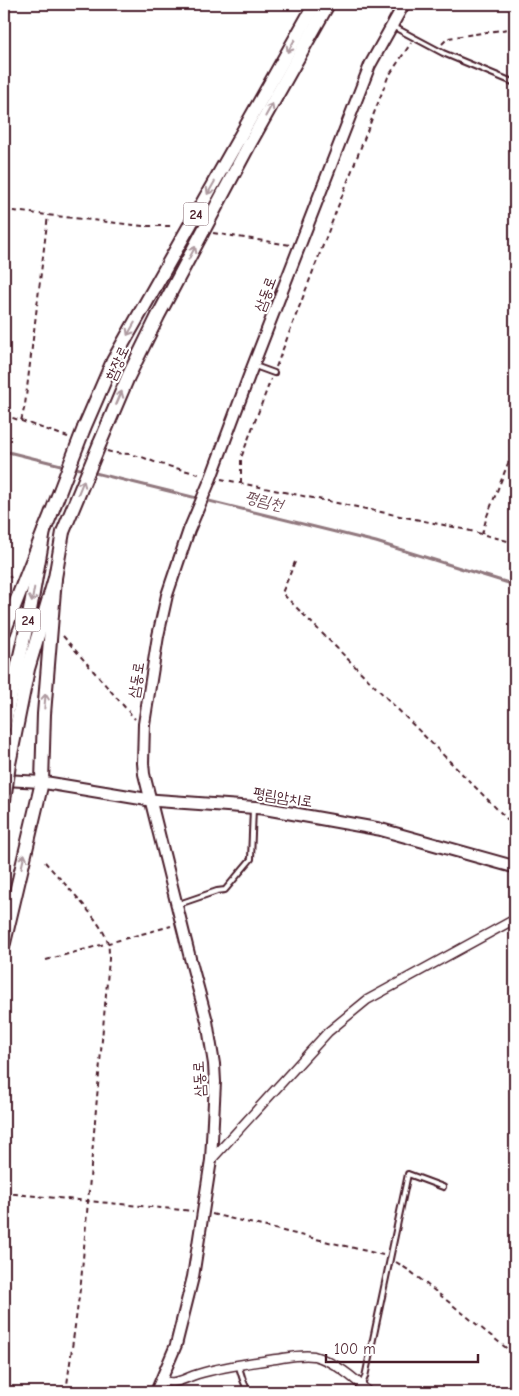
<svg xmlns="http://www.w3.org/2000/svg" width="519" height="1396" viewBox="0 0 519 1396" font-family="'Comic Neue','Poor Story',sans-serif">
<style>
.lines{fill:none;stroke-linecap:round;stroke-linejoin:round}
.stream{stroke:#91787e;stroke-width:3}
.service-casing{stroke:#4a1f2b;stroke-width:8}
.minor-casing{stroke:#4a1f2b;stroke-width:11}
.tertiary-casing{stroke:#4a1f2b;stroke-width:14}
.secondary-casing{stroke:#4a1f2b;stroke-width:15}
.primary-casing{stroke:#4a1f2b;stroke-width:16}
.trunk-casing{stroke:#4a1f2b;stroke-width:16}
.path{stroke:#4a1f2b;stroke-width:2;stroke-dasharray:5 4;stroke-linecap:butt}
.service{stroke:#fff;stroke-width:4}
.minor{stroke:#fff;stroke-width:8}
.tertiary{stroke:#fff;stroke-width:10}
.secondary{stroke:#fff;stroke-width:11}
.primary{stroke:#fff;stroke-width:12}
.trunk{stroke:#fff;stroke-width:12}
.primary-bridge-casing{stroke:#4a1f2b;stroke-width:16;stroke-linecap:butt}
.primary-bridge{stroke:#fff;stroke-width:12}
.oneway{stroke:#ae9aa0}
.labels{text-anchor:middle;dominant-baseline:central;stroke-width:4;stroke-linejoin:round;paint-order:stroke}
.shield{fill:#fff;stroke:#80626b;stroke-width:1}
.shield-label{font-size:14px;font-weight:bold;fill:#4a1f2b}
.street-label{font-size:15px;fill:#4a1f2b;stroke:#fff}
.water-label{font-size:16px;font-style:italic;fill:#74535c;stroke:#fff}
</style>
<rect width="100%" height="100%" fill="#fff"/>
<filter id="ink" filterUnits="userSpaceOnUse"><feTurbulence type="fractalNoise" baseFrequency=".02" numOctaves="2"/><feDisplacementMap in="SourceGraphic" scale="10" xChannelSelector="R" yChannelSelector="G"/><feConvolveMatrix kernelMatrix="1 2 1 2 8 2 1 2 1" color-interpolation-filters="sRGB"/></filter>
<g filter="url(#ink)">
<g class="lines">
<g class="stream">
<path d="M4 451 65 466"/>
<path d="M71 467 85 470"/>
<path d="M91 472 376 542 515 585"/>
</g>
<defs>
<g id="service">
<path d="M394 27 443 53 515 83"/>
<path d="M255 366 274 373"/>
<path d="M179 904 217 891 225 890 251 859 253 808"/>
<path d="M238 1364 243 1380 248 1392"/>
<path d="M362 1384 365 1377 408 1174 443 1187"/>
</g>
<g id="minor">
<path d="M211 1160 328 1032 367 1000 515 919"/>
<path d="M161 1380C176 1386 184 1378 198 1374 224 1366 250 1363 276 1359 289 1357 302 1354 314 1356 333 1361 355 1378 368 1392"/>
</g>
<g id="tertiary">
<path d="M4 780 42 782"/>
<path d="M156 1392 176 1345 193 1277 211 1160 215 1082 214 1064 207 1021 190 958 144 774 143 763 144 724 158 636 167 595 189 530 211 478 249 376 370 65 404 4"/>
</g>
<path id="secondary" d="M42 782 150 800 262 808 379 829 515 867"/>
<g id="primary">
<path d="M84 428 113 361 315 4"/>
<path d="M100 443 128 377 158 316 249 145 328 4"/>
<path d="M4 726 29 616 44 531 51 514"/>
<path d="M9 764 28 669 55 578 63 532"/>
</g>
<g id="trunk">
<path d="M4 632 44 531"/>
<path d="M4 943 42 782 44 714 55 578"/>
</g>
</defs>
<use href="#service" class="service-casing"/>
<use href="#minor" class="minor-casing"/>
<use href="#tertiary" class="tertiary-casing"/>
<use href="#secondary" class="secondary-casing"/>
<use href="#primary" class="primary-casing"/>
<use href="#trunk" class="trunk-casing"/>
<g class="path">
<path d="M442 44 448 38 515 28"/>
<path d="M4 210 143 226H171"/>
<path d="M213 233 290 245"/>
<path d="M276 367 388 77 411 43"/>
<path d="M4 415 68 437"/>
<path d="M21 421 25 405 48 215"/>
<path d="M107 451 114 453 130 454 142 457 157 463 202 475"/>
<path d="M221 479 463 529 515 543"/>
<path d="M241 483V458L271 379"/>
<path d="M482 534 487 516 515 446"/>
<path d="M295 562 282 593 515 827"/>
<path d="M4 569 11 578"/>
<path d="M63 636 135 719"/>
<path d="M45 862C62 882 101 919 108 943 109 948 109 953 109 959L81 1282 66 1392"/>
<path d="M46 960 171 926"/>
<path d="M4 1193 193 1211"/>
<path d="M212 1214 383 1255"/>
<path d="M396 1262 410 1271 515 1355"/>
</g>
<use href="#service" class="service"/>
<use href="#minor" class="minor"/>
<use href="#tertiary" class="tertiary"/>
<use href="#secondary" class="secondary"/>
<use href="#primary" class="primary"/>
<use href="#trunk" class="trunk"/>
<defs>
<g id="primary-bridge">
<path d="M51 514 84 428"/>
<path d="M63 532 100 443"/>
<path d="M4 801 9 764"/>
</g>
</defs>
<use href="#primary-bridge" class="primary-bridge-casing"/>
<use href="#primary-bridge" class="primary-bridge"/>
</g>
<defs><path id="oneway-shaft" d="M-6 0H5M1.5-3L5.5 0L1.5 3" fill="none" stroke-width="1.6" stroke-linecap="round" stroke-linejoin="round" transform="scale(1.25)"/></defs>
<g class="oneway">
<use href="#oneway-shaft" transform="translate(291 46) rotate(120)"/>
<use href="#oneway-shaft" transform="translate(269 110) rotate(-61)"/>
<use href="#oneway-shaft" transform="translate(211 188) rotate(120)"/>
<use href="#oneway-shaft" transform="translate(192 253) rotate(-62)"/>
<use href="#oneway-shaft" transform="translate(131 329) rotate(120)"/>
<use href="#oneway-shaft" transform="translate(119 398) rotate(-67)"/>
<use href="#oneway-shaft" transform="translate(81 487) rotate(-68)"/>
<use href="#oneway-shaft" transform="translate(33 595) rotate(100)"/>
<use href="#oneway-shaft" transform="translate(45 701) rotate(-85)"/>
<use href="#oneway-shaft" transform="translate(23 861) rotate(-77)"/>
</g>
</g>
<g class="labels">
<g class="shield">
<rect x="183.5" y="202.5" width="25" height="23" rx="4"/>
<rect x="15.5" y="608.5" width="25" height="23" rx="4"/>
</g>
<g class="shield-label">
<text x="196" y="214">24</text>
<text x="28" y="620">24</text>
</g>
<g class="street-label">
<text transform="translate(265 294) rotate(-69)">삼동로</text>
<text transform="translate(117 363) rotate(-65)">함장로</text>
<text transform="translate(136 680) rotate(-81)">삼동로</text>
<text transform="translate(283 797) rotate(9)">평림암치로</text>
<text transform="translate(199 1079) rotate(-93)">삼동로</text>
</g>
<g class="water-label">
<text transform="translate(264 501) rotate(14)">평림천</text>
</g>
</g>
<rect width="519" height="1396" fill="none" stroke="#fff" stroke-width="20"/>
<rect x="10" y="10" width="499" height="1376" fill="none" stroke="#4a1f2b" stroke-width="2" filter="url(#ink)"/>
<path d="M326 1354v8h152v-8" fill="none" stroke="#4a1f2b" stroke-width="2.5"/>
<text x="334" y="1354" font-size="15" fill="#4a1f2b" stroke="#ffffff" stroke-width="4" paint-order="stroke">100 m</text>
</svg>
